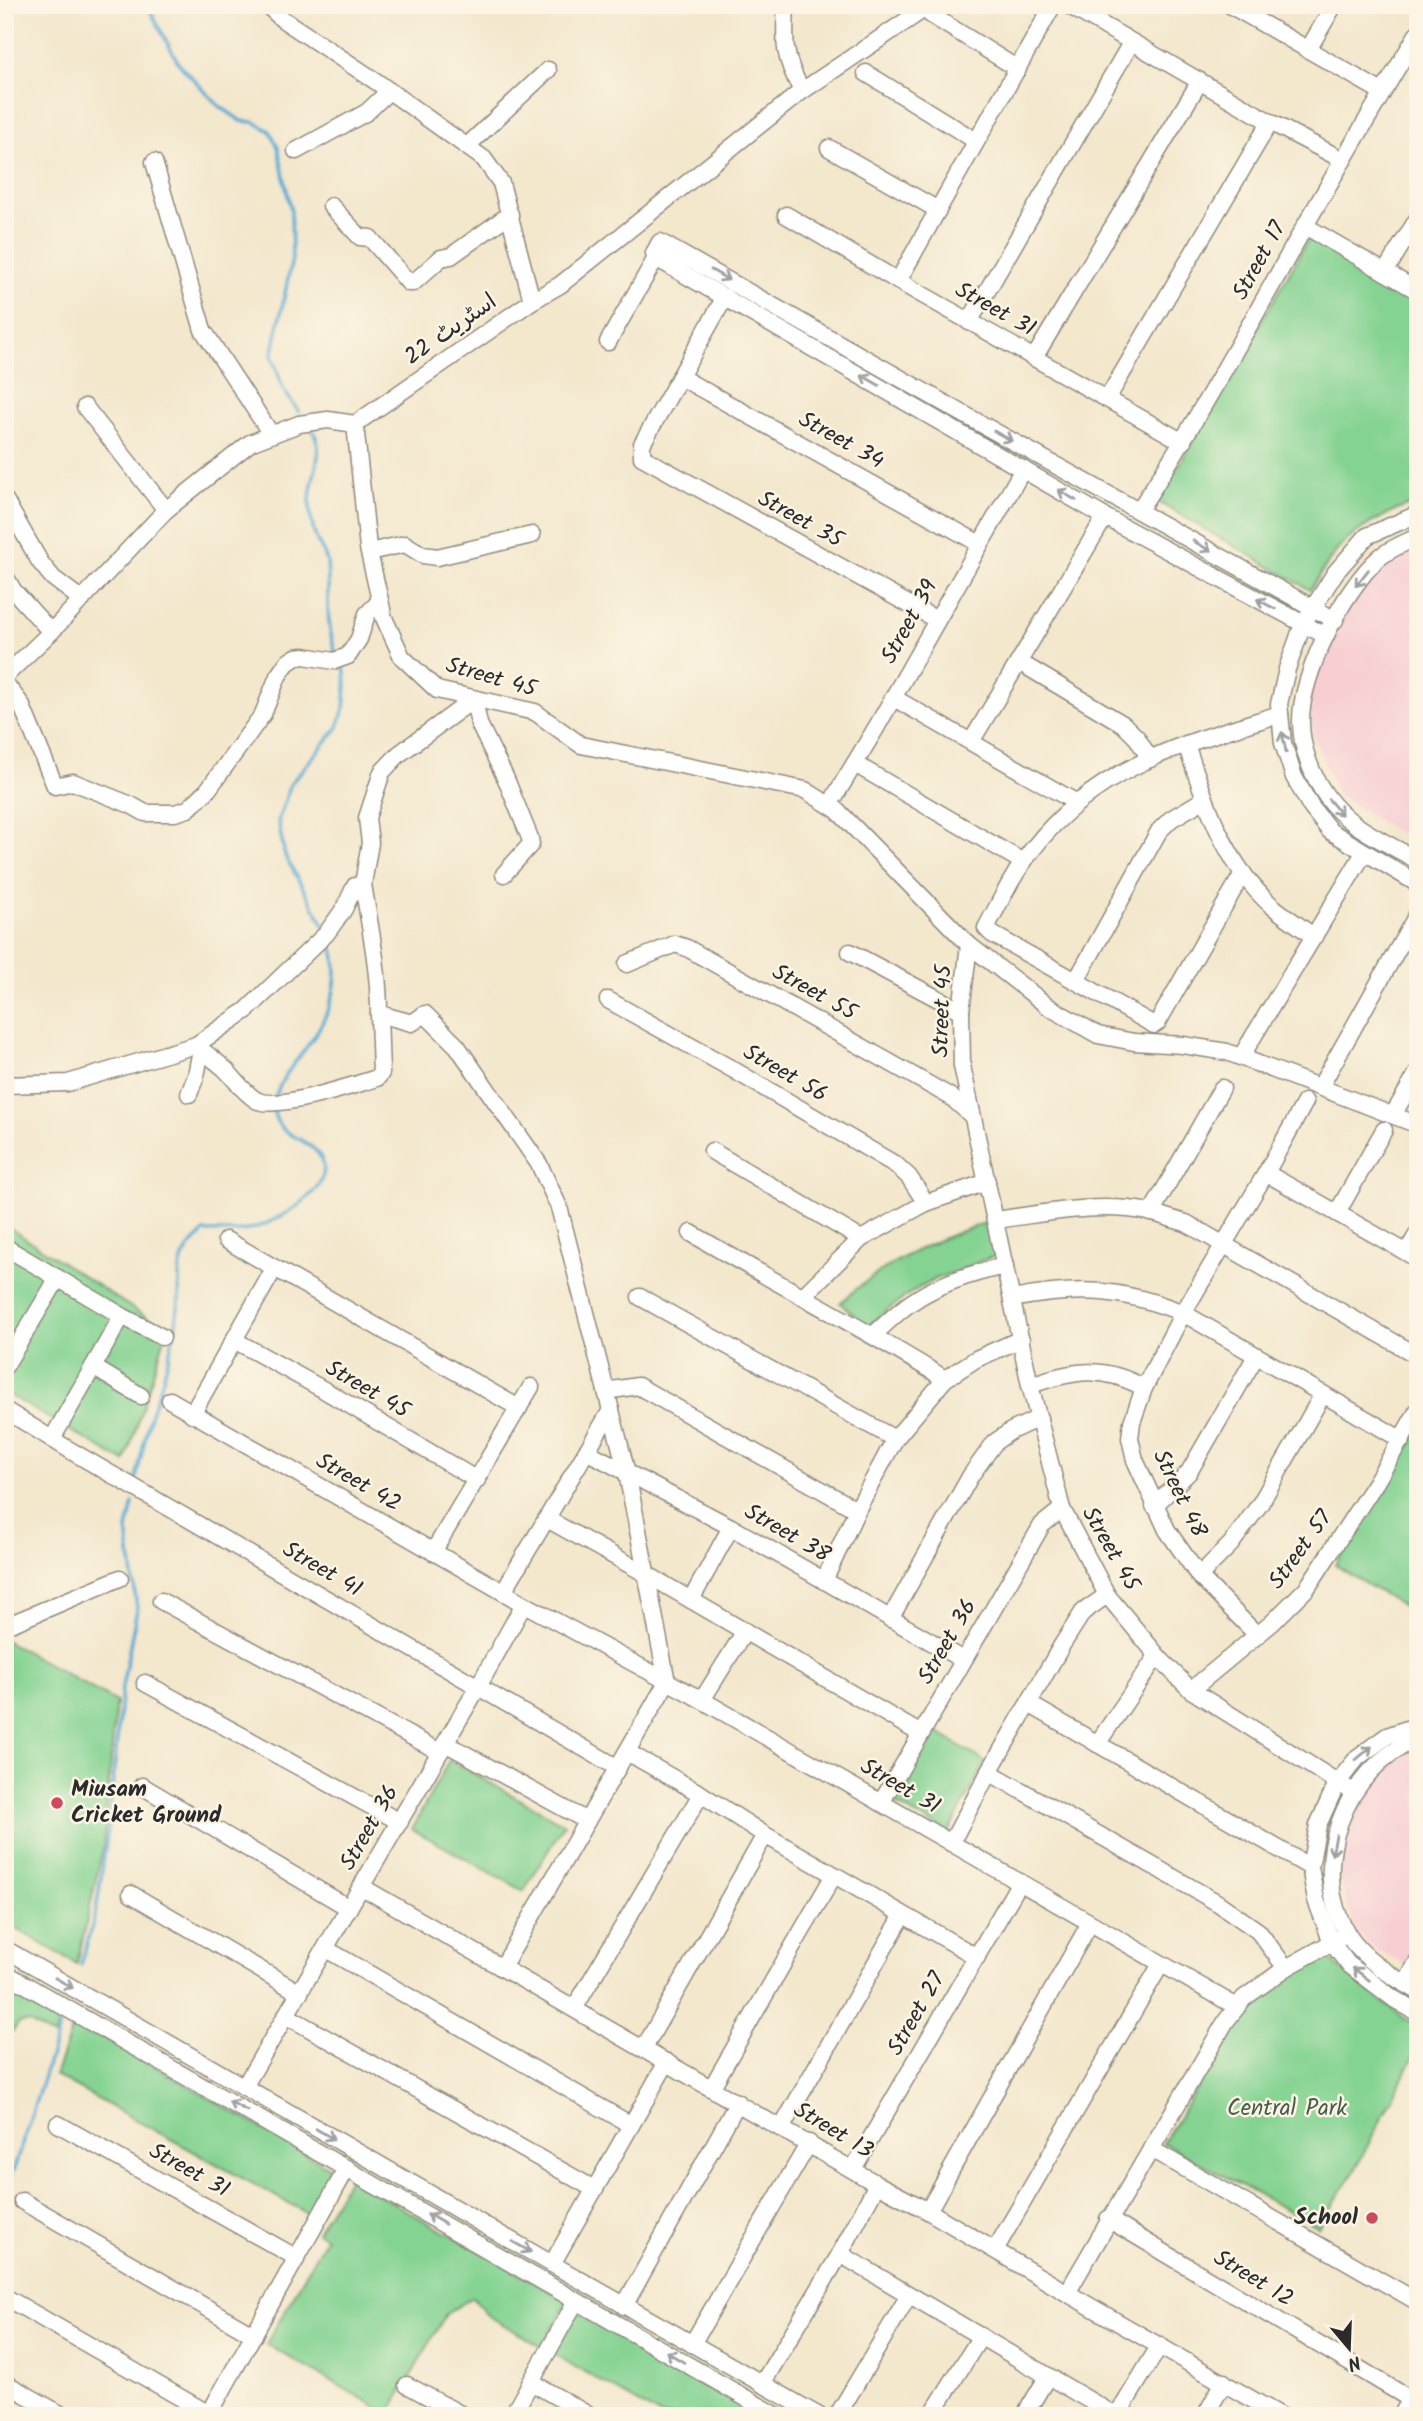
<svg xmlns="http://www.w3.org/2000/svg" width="1423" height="2421" viewBox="0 0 1423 2421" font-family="Kalam,'Playpen Sans Arabic',sans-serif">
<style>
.built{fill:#f7cfd3}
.green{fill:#84d392;stroke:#587f5e;stroke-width:2}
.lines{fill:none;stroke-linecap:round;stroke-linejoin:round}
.stream{stroke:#58aad3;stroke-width:3.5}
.minor-casing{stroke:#8f897c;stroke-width:19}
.minor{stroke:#fff;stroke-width:16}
.oneway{stroke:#a0a0a0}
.poi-dot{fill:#d1495b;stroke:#fcf5e5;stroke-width:2.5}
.labels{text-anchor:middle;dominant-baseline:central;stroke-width:5;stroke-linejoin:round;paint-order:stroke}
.street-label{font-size:23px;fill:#2b2b2b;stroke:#fcf5e5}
.poi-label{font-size:23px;font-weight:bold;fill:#2b2b2b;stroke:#fcf5e5;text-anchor:start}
.park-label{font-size:23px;fill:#465d4a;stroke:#fcf5e5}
</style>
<rect width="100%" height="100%" fill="#fcf5e5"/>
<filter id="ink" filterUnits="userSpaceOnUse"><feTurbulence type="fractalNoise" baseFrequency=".0143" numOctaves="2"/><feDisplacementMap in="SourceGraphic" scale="14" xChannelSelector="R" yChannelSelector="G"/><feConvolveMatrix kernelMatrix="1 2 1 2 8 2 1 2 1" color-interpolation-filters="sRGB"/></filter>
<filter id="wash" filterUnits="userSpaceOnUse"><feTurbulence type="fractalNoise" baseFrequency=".00686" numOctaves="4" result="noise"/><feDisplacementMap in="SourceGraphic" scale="28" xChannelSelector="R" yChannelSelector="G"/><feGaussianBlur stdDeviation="1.57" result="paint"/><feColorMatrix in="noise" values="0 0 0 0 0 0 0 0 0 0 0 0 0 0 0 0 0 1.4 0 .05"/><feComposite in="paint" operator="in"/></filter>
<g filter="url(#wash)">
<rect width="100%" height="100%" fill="#f3e7cc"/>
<g class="built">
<path d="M1418 544V844L1339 797 1313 736 1309 687 1330 637 1360 591 1387 558Z"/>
<path d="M1418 1747V1972L1367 1944 1354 1929 1340 1879 1343 1840 1361 1799 1382 1766Z"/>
</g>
<g class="green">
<path d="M1310 236 1418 303V502C1389 512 1359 526 1338 549 1328 561 1319 577 1310 590L1158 502Z"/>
<path d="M985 1223 995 1256 936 1279 913 1291 867 1326 840 1303C884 1263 928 1242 985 1223Z"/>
<path d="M5 1225 167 1331 125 1462 5 1393Z"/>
<path d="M1418 1432V1615L1335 1565Z"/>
<path d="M5 1640 116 1702 103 1848 77 1964 5 1922Z"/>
<path d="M932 1729 986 1762 948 1833 891 1801Z"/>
<path d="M449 1760 564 1824 524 1891 412 1829Z"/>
<path d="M1325 1956 1418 2029V2048L1354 2172 1318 2227 1163 2143 1248 2005 1284 1977Z"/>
<path d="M5 1981 62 2012 54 2037 28 2022 19 2023 12 2032 5 2027Z"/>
<path d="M75 2020 339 2173 312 2216 55 2076Z"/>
<path d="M349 2178 568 2301 542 2347 487 2315 473 2297 446 2314 389 2414 266 2344 326 2238 317 2232Z"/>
<path d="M580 2310 764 2416H661L553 2354Z"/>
</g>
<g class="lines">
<g class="stream">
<path d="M147 5 179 64 218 105 241 121 254 122 270 131 278 147 291 211 292 259 272 356 284 391 299 412"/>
<path d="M311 428C328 452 310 474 310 501 310 512 312 527 316 538 319 546 326 554 327 563 330 598 324 618 336 654"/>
<path d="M325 927 285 856 278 821 291 783 338 727 344 709 346 687 345 672 342 664"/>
<path d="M275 1099C281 1078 293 1065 306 1048 329 1018 344 980 331 942"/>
<path d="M136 1479 150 1416 163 1379 175 1331 179 1300V1273L183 1257 191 1245 204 1232C219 1231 233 1233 247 1230 275 1224 349 1184 315 1150 296 1132 276 1137 273 1106"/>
<path d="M81 1965 96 1911 109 1824 122 1687 137 1609 127 1529 133 1503"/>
<path d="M5 2189 15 2166 60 2026"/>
</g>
</g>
</g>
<g filter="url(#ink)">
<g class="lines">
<defs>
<g id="minor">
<path d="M267 5 282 19 377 82 484 159 501 183 532 301"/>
<path d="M786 5C784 44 783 56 802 91"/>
<path d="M1068 5 1270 122 1343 160"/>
<path d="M1230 5 1382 92"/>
<path d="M931 15 1018 69"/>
<path d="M1308 50 1334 5"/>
<path d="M866 73 976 141"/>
<path d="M467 146 548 70"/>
<path d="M829 148 938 210"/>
<path d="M296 151 367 112 389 91"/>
<path d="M154 162 203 330 271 434"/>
<path d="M331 206 360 237 370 238 409 283H413L441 258 451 256 510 214"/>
<path d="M786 215 898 281 1183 442"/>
<path d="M1305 226 1418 291"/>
<path d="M1385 272 1418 218"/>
<path d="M898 281 1053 5"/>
<path d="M725 297 642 444V457L937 620"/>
<path d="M969 322 1131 43"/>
<path d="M608 342 656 258"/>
<path d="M1034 358 1200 81"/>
<path d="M680 377 980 544"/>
<path d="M1107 399 1270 122"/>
<path d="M85 407 166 510"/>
<path d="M355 424 368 548 384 618 402 657 437 690 535 712 581 745 805 790 837 810 969 945 961 1011 962 1066 1030 1385 1062 1509 1107 1595 1161 1660 1191 1690 1353 1792"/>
<path d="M5 500 40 562 53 578 82 600"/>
<path d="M1139 510C1199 418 1251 322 1305 226 1342 161 1380 97 1418 33"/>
<path d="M1418 514 1367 536 1335 573 1303 624 1287 669 1279 704 1283 743 1294 777 1311 807 1330 831 1418 884"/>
<path d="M1418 537C1406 542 1390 549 1380 557 1344 588 1300 675 1301 722 1301 748 1312 776 1327 797 1348 827 1386 842 1418 861"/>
<path d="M369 552 405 544 423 555 437 557 532 535"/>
<path d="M5 576 13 590 51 632"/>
<path d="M1326 636 1105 517 656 258 654 253 660 242 974 420 1335 620"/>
<path d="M1019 662 1123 724 1137 738 1150 759"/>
<path d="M5 676 51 632 166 510 250 443 299 424 328 420 355 424 532 301 560 285 802 91 930 5"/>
<path d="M5 683 21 704 55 786 73 782 131 805 145 813H175L188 809 207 791 263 714 278 676 287 663 296 657 304 656 334 661 348 656 359 639 367 614 380 601"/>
<path d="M894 698 1077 803"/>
<path d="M971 742 1105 517"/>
<path d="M1186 744C1205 801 1224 863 1271 905 1284 916 1300 926 1314 937"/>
<path d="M855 764 1023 862"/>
<path d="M835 796 876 728 1023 469"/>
<path d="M1243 873 1158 1022 1154 1025 992 934 986 928C1000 902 1013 874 1032 850 1097 765 1184 744 1280 714"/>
<path d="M363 884 370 843 367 818 382 772 399 754 474 699 479 724 506 779 530 838 531 844 504 874"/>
<path d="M969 945 1049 1007 1098 1035 1134 1042 1183 1045 1227 1052 1418 1125"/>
<path d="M850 952 961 1011"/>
<path d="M627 964 675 944 687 948 951 1097 971 1115"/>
<path d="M1076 981 1159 831 1171 819 1205 799"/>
<path d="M608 1000 732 1069 896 1165 909 1177 926 1203"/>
<path d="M196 1045C205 1053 216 1061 225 1069 236 1080 243 1092 256 1100 275 1111 355 1085 377 1078L381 1073 379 1014"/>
<path d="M1241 1057 1364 853"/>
<path d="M5 1085 68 1083 196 1045 247 1010 326 934 344 909 355 886 363 884C370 928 379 969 379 1014L412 1023 425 1014 457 1046 539 1164 559 1207 627 1473 667 1682 502 1968"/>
<path d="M1320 1087 1418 913"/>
<path d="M189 1094 196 1076 201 1049"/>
<path d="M1393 1115 1418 1072"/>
<path d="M712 1151 861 1239"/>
<path d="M1266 1173 1418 1259"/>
<path d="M1151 1213 1222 1088"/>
<path d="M1337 1213 1384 1130"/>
<path d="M996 1220C1046 1213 1099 1202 1149 1212 1161 1215 1174 1220 1186 1223L1418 1356"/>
<path d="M691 1233C775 1283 862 1327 945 1379"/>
<path d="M226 1240 519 1408"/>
<path d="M5 1247 122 1316 162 1337"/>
<path d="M1407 1252 1418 1233"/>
<path d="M803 1296 861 1239 926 1203 987 1182"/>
<path d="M640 1297 895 1439"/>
<path d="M1012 1299C1078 1286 1121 1288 1183 1313L1402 1440"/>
<path d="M873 1335C886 1324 898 1311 912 1302 939 1283 973 1273 1005 1266"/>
<path d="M234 1340 324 1390 477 1480"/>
<path d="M5 1366 58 1278"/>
<path d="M93 1367 141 1396"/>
<path d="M1030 1385C1073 1371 1102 1364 1144 1388"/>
<path d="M606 1391 638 1386 857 1510"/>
<path d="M170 1400 524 1604"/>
<path d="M5 1410 73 1452 618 1768"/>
<path d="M192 1414 274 1269"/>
<path d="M52 1439 122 1316"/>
<path d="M586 1451 731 1527 963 1660"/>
<path d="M1154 1506 1189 1472 1256 1356"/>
<path d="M547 1519 648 1575 921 1734"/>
<path d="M433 1552 531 1387"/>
<path d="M1199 1576 1231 1544 1260 1504 1323 1394"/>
<path d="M824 1581 857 1510 895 1439 945 1379 976 1359 1021 1339"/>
<path d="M503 1592 611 1410"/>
<path d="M691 1600 731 1527"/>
<path d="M161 1601 440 1752"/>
<path d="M890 1619 971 1475 995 1442 1011 1431 1039 1418"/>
<path d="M5 1624 13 1623 120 1578"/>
<path d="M1257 1635 1199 1576 1167 1530 1135 1460 1130 1438 1132 1422 1144 1388 1183 1313 1266 1173 1305 1102"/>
<path d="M145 1683 400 1822"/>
<path d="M1191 1690 1272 1623 1307 1588 1376 1482 1418 1410"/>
<path d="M702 1700 745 1631"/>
<path d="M1029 1704 1310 1867"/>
<path d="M1418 1725 1387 1736 1358 1757 1337 1783 1318 1825 1310 1867 1316 1900 1332 1943 1348 1964 1394 1999 1418 2013"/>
<path d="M1418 1739C1345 1766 1306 1867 1348 1935 1363 1959 1393 1977 1418 1991"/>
<path d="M445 1743 587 1821"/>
<path d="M1097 1744 1157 1656"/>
<path d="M627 1752 701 1794 765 1835 977 1957"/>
<path d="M989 1772 1218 1903 1258 1931 1286 1968"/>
<path d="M142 1786 349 1908"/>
<path d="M881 1803 1042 1525 1062 1509"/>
<path d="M951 1843 989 1772 1062 1645 1083 1612 1107 1595"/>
<path d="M362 1887 877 2184 928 2211 1067 2293 1281 2416"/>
<path d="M131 1894 300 1993"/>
<path d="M5 1949 552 2264 819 2416"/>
<path d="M326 1949 631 2125"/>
<path d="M5 1973 777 2416"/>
<path d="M1405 1983 1418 1961"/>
<path d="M574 2009 701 1794"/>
<path d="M287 2016 594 2189"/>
<path d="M644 2048 765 1835"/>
<path d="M244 2087 478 1687 524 1604 702 1700 1237 2007"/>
<path d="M712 2087 834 1875"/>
<path d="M58 2124 297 2258"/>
<path d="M782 2127 903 1915"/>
<path d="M1151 2149 1418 2302"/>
<path d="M853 2169 1020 1882"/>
<path d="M22 2201 254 2335"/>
<path d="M928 2211 1090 1923"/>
<path d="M1108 2219 1410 2399"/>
<path d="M995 2250 1161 1964"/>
<path d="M840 2254 1116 2416"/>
<path d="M552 2264 667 2062"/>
<path d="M1067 2293 1226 2021 1244 1998 1286 1968 1347 1934"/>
<path d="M5 2297 209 2414"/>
<path d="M624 2306 738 2102"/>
<path d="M692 2344 809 2143"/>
<path d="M531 2382 590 2416"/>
<path d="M5 2383 64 2416"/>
<path d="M762 2384 840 2254 877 2184"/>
<path d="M407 2385 464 2416"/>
<path d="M208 2416 347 2168"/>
<path d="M512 2416 576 2301"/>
<path d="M837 2416 909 2295"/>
<path d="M931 2416 981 2336"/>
<path d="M1024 2416 1048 2376"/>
<path d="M1117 2416 1160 2345"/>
<path d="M1205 2416 1224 2382"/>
<path d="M1401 2416 1418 2387"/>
</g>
</defs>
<use href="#minor" class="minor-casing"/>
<use href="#minor" class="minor"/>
</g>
<defs><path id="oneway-shaft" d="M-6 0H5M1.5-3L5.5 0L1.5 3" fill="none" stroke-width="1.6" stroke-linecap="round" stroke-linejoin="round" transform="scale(1.75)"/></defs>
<g class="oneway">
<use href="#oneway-shaft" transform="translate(720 275) rotate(30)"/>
<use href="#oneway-shaft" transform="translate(870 380) rotate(-150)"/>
<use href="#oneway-shaft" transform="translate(1003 436) rotate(29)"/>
<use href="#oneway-shaft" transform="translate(1067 495) rotate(-149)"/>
<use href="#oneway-shaft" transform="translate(1202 546) rotate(30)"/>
<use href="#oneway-shaft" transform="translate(1362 578) rotate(128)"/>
<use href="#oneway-shaft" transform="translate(1266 604) rotate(-152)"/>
<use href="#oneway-shaft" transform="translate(1284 742) rotate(-102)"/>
<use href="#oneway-shaft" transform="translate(1335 807) rotate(50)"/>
<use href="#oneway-shaft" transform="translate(1364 1753) rotate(-40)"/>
<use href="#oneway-shaft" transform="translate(1334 1845) rotate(102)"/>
<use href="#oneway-shaft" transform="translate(1361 1974) rotate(-143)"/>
<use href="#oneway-shaft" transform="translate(64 1983) rotate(30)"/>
<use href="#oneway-shaft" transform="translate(238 2106) rotate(-151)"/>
<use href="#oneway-shaft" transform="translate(325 2134) rotate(30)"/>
<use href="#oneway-shaft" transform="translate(436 2219) rotate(-150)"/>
<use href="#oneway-shaft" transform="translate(522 2247) rotate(30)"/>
<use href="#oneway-shaft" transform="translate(675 2357) rotate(-149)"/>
</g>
</g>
<g class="poi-dot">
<circle cx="57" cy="1803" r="7"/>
<circle cx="1372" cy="2218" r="7"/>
</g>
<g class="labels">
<g class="street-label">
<text transform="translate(1260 261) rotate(-61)">Street 17</text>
<text transform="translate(995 310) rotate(29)">Street 31</text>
<text transform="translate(451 330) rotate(-35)">اسٹریٹ 22</text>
<text transform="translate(841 441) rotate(29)">Street 34</text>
<text transform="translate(800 520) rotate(29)">Street 35</text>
<text transform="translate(910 622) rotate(-61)">Street 39</text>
<text transform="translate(491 678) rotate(16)">Street 45</text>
<text transform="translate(814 993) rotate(29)">Street 55</text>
<text transform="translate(943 1011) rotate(-88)">Street 45</text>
<text transform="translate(785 1074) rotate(30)">Street 56</text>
<text transform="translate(367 1390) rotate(30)">Street 45</text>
<text transform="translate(358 1483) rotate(30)">Street 42</text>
<text transform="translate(1179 1494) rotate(64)">Street 48</text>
<text transform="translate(787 1534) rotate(30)">Street 38</text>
<text transform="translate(1110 1549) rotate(60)">Street 45</text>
<text transform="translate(1301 1550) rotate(-54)">Street 57</text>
<text transform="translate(322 1570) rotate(30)">Street 41</text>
<text transform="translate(948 1642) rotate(-60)">Street 36</text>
<text transform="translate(900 1787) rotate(30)">Street 31</text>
<text transform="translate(370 1828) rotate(-60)">Street 36</text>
<text transform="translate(917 2014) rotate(-60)">Street 27</text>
<text transform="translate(833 2131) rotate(31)">Street 13</text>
<text transform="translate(189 2171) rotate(29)">Street 31</text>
<text transform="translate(1253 2279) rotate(31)">Street 12</text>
</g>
<g class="poi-label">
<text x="71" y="1790">Miusam<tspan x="71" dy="26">Cricket Ground</tspan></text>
<text x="1358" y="2218" text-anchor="end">School</text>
</g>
<g class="park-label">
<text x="1287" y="2109">Central Park</text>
</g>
</g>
<rect width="1423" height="2421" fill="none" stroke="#fcf5e5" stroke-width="28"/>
<g transform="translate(1349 2348) rotate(161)" stroke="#fcf5e5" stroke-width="5" paint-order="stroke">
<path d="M0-5L12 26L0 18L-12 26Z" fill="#2b2b2b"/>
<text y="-10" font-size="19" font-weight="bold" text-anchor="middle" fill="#2b2b2b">N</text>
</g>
</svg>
